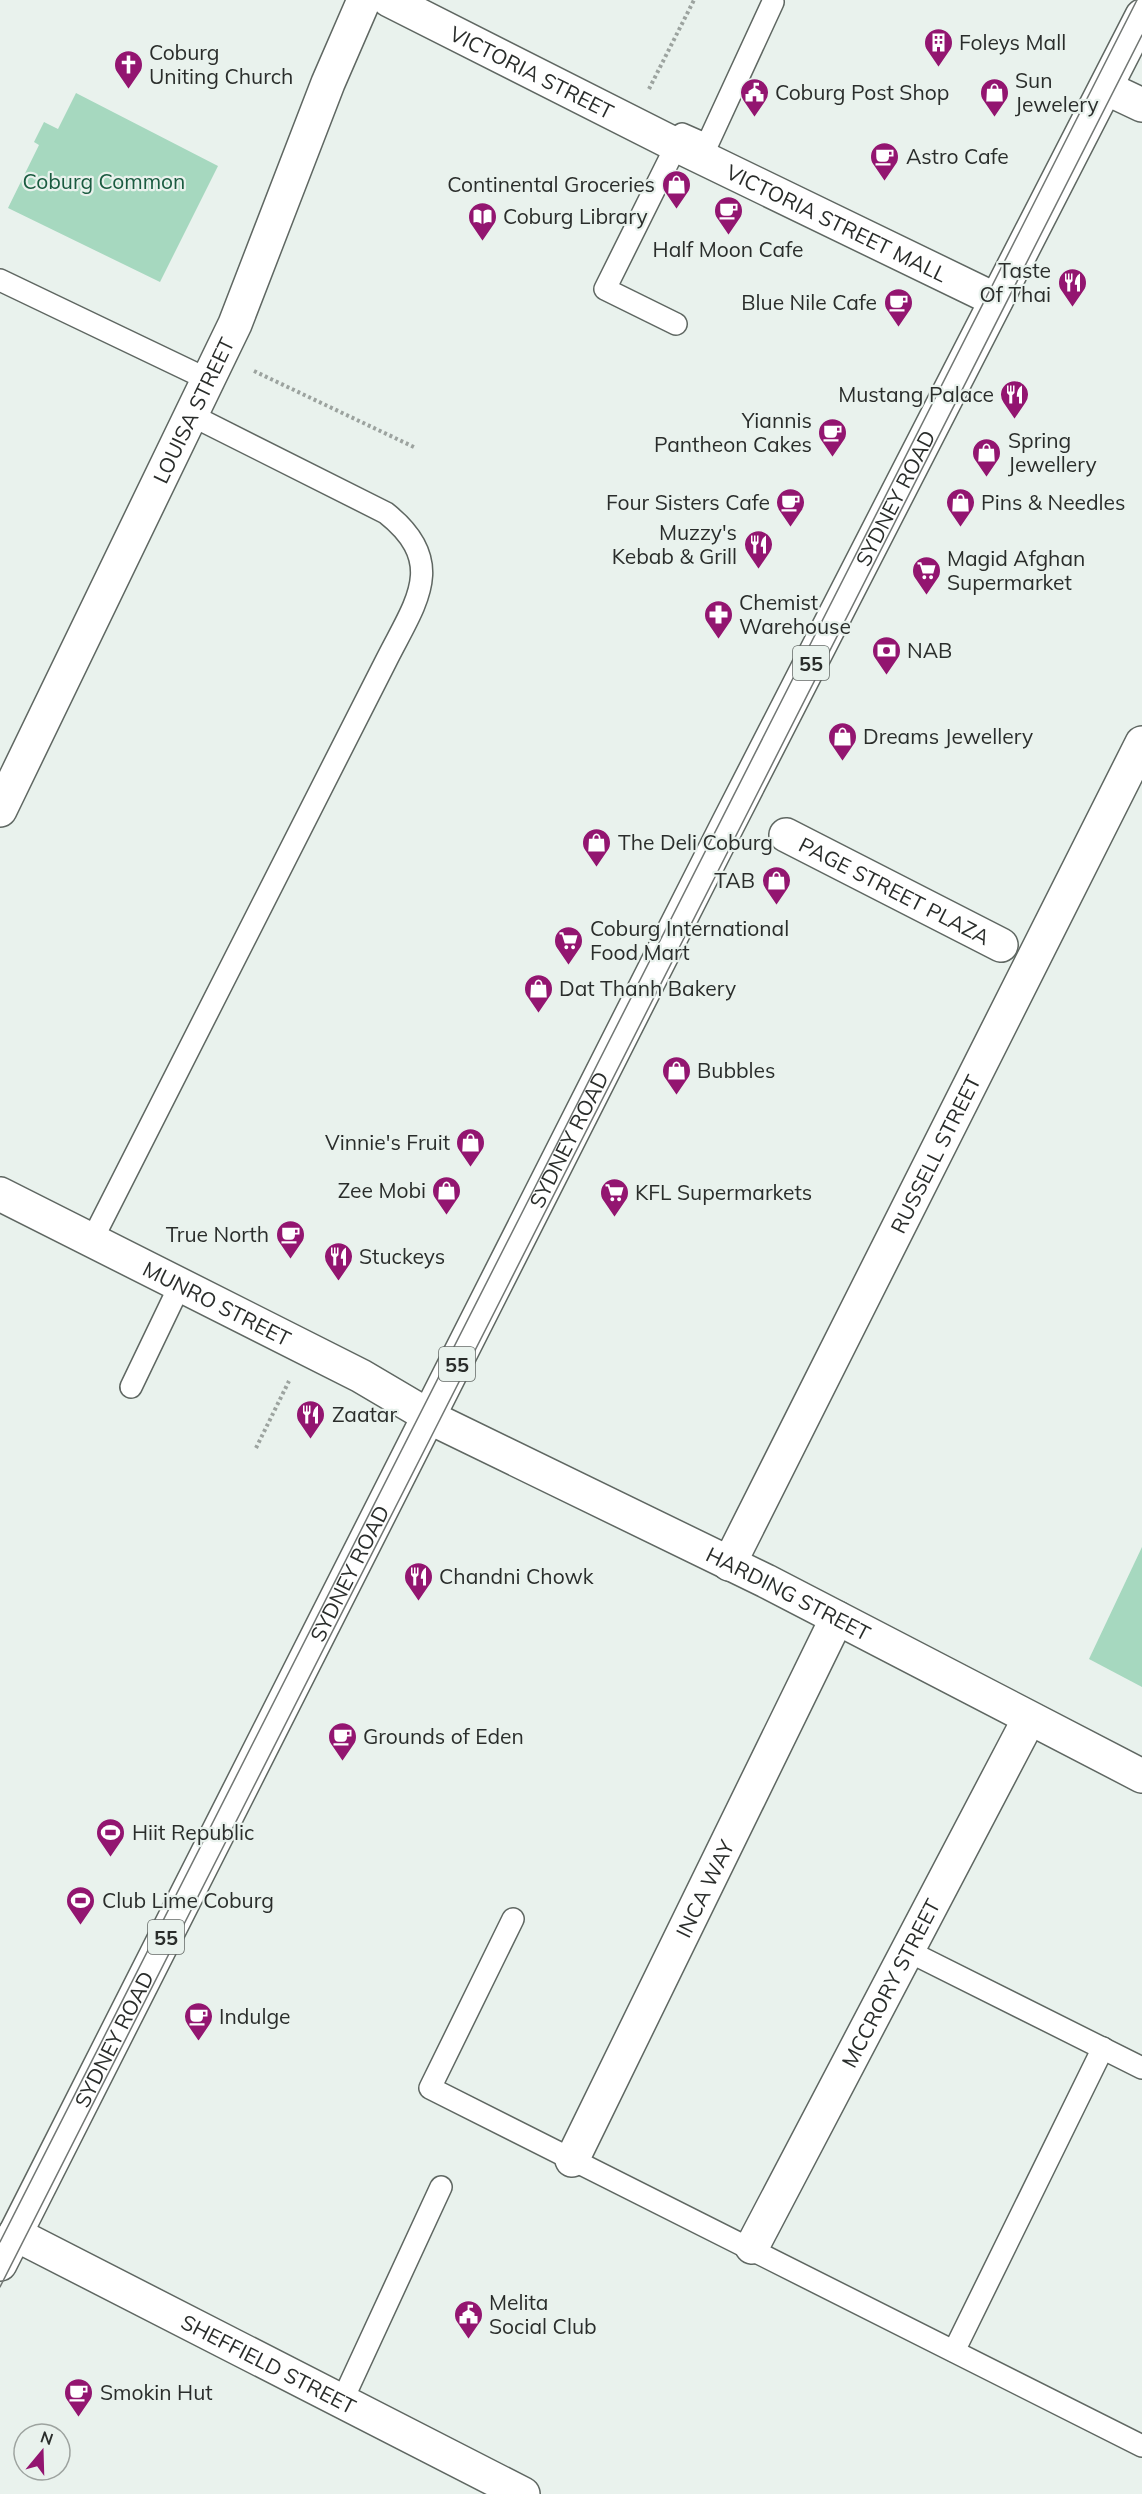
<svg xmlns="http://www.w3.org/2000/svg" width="1142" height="2494" viewBox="0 0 1142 2494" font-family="Mulish,sans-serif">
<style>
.green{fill:#a6d8bf}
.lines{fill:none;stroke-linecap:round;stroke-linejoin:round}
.lane-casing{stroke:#5f6762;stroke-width:24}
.street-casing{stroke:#5f6762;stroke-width:36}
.secondary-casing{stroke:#5f6762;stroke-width:36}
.highway-casing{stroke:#5f6762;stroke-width:36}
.path{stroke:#9ca39f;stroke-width:4;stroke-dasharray:3 3;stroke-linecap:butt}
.lane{stroke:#fff;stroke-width:21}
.street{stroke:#fff;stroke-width:33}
.secondary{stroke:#fff;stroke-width:33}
.highway{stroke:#fff;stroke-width:33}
.tram{stroke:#727774;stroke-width:1.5}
.labels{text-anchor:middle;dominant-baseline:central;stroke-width:4.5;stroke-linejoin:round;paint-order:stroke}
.shield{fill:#e9f2ed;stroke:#636865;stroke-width:1.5}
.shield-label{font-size:20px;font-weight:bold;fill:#2a2d2b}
.poi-label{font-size:21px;fill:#2a2d2b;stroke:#e9f2ed;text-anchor:start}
.street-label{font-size:21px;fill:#2a2d2b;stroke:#e9f2ed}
.park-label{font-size:21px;fill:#1a5b40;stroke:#e9f2ed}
</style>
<rect width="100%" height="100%" fill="#e9f2ed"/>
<g class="green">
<path d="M76 93 218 166 160 282 8 208 39 145 34 142 44 122 58 129Z"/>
<path d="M1142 1547V1687L1089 1659Z"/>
</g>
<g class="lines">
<defs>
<g id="lane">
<path d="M0 280 209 380"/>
<path d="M676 324 605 289 682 134 707 145 773 2"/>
<path d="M92 1240 386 661C415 603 449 563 386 513L191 415"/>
<path d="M131 1387 180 1285"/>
<path d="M513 1919 430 2088 1142 2446"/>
<path d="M908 1951 1142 2068"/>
<path d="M954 2351 1103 2048"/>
<path d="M342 2401 441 2187"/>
</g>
<g id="street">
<path id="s1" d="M389 0 676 145 996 300"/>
<path d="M1106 88 1142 105"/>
<path id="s2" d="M786 835 1001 945"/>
<path id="s3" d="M729 1564 1142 743"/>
<path id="s4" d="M572 2160 837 1618"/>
<path id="s5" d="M15 2234 523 2494"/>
<path id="s6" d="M752 2247 1029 1719"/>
</g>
<g id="secondary">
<path id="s7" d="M0 810 235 324 328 83 364 0"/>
<path id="s8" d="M0 1194 361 1376 439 1422 766 1581 1142 1776"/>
</g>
<g id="highway">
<path id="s9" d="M0 2264 728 824 1142 16"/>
</g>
</defs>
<use href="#lane" class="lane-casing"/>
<use href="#street" class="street-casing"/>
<use href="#secondary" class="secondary-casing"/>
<use href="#highway" class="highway-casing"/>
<g class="path">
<path d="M649 89 694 0"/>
<path d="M254 371 416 448"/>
<path d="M256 1448 289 1381"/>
</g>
<use href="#lane" class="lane"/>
<use href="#street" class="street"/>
<use href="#secondary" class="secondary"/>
<use href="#highway" class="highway"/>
<g class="tram">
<path d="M0 2242 1137 0"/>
<path d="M0 2287 1142 35"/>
</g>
</g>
<defs>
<symbol id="building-pin" viewBox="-11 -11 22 30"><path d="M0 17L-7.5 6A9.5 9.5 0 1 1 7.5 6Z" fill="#931570" stroke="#e9f2ed"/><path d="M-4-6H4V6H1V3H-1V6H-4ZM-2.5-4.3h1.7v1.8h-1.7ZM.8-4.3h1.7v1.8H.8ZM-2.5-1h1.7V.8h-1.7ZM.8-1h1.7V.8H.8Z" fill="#fff"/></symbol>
<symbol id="church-pin" viewBox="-11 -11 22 30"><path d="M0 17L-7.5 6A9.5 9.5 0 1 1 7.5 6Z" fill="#931570" stroke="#e9f2ed"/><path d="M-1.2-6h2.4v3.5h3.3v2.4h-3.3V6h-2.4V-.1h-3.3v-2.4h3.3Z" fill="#fff"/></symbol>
<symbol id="civic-pin" viewBox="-11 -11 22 30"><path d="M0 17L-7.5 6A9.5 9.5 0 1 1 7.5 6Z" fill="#931570" stroke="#e9f2ed"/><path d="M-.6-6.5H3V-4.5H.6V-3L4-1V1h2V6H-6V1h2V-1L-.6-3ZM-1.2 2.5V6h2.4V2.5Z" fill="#fff"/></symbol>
<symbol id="shop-pin" viewBox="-11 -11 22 30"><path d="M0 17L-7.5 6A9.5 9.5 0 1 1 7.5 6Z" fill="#931570" stroke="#e9f2ed"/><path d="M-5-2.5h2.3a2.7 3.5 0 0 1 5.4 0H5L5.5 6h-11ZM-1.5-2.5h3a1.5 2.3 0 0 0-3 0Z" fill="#fff"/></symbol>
<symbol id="cafe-pin" viewBox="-11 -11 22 30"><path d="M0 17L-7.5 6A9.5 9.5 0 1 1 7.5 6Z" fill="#931570" stroke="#e9f2ed"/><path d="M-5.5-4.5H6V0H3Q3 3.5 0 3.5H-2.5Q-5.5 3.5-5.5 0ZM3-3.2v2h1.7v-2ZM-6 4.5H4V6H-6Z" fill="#fff"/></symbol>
<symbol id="library-pin" viewBox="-11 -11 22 30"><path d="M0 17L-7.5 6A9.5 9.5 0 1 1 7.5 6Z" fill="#931570" stroke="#e9f2ed"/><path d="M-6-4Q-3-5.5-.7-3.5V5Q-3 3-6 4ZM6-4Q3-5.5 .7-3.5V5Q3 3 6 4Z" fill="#fff"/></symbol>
<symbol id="restaurant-pin" viewBox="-11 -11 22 30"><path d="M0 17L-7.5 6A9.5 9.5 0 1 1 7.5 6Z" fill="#931570" stroke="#e9f2ed"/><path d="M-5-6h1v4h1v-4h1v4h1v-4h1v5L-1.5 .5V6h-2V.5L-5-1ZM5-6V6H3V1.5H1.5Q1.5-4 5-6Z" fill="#fff"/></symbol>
<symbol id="supermarket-pin" viewBox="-11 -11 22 30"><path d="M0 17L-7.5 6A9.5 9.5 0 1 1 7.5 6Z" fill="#931570" stroke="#e9f2ed"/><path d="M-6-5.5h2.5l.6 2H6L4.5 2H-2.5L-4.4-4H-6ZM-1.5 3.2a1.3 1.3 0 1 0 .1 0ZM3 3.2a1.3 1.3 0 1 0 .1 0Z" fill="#fff"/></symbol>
<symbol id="pharmacy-pin" viewBox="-11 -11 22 30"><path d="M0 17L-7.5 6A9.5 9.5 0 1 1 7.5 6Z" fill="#931570" stroke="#e9f2ed"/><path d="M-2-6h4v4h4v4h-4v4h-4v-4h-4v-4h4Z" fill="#fff"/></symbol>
<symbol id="bank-pin" viewBox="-11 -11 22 30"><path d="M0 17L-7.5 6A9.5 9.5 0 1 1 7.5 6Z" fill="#931570" stroke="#e9f2ed"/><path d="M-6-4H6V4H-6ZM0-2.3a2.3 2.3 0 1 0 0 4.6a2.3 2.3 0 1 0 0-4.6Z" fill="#fff"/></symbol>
<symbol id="stadium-pin" viewBox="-11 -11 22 30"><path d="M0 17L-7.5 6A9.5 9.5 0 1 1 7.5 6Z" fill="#931570" stroke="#e9f2ed"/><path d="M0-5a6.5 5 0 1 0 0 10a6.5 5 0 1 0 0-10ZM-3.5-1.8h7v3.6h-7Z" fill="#fff"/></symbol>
</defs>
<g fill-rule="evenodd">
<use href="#building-pin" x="922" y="26" width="33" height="45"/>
<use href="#church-pin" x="112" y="48" width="33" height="45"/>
<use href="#civic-pin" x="738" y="76" width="33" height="45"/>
<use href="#shop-pin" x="978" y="76" width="33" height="45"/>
<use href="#cafe-pin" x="868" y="140" width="33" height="45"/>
<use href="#shop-pin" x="660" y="168" width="33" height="45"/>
<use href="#cafe-pin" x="712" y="194" width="33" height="45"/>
<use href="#library-pin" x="466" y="200" width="33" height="45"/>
<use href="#restaurant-pin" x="1056" y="266" width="33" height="45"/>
<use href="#cafe-pin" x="882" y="286" width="33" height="45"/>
<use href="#restaurant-pin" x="998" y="378" width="33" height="45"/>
<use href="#cafe-pin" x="816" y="416" width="33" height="45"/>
<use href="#shop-pin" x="970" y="436" width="33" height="45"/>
<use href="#cafe-pin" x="774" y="486" width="33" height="45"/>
<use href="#shop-pin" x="944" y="486" width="33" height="45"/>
<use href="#restaurant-pin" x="742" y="528" width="33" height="45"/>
<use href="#supermarket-pin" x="910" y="554" width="33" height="45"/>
<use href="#pharmacy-pin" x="702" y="598" width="33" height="45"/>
<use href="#bank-pin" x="870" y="634" width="33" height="45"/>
<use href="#shop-pin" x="826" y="720" width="33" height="45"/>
<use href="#shop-pin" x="580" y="826" width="33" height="45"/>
<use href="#shop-pin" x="760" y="864" width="33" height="45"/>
<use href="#supermarket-pin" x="552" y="924" width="33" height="45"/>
<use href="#shop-pin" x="522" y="972" width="33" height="45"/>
<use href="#shop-pin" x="660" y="1054" width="33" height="45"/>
<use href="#shop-pin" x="454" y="1126" width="33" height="45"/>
<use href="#shop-pin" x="430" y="1174" width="33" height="45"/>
<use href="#supermarket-pin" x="598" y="1176" width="33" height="45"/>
<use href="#cafe-pin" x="274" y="1218" width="33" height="45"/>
<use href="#restaurant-pin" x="322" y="1240" width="33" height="45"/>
<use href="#restaurant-pin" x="294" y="1398" width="33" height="45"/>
<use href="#restaurant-pin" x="402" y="1560" width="33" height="45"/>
<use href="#cafe-pin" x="326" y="1720" width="33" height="45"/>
<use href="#stadium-pin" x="94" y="1816" width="33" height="45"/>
<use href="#stadium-pin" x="64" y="1884" width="33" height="45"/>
<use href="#cafe-pin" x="182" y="2000" width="33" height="45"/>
<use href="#civic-pin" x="452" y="2298" width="33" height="45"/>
<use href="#cafe-pin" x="62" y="2376" width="33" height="45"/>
</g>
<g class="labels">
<g class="shield">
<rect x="793" y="646" width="36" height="34" rx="4.5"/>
<rect x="439" y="1347" width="36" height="34" rx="4.5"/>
<rect x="148" y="1920" width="36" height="34" rx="4.5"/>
</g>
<g class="shield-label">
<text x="811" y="663">55</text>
<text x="457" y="1364">55</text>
<text x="166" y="1937">55</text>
</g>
<g class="poi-label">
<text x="959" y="42">Foleys Mall</text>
<text x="149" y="52">Coburg<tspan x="149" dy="24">Uniting Church</tspan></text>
<text x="1015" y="80">Sun<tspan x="1015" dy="24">Jewelery</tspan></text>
<text x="775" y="92">Coburg Post Shop</text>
<text x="906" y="156">Astro Cafe</text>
<text x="655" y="184" text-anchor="end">Continental Groceries</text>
<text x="503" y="216">Coburg Library</text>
<text x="728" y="249" text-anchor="middle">Half Moon Cafe</text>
<text x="1051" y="270" text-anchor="end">Taste<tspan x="1051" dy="24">Of Thai</tspan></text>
<text x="877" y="302" text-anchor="end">Blue Nile Cafe</text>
<text x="994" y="394" text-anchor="end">Mustang Palace</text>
<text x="812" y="420" text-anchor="end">Yiannis<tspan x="812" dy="24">Pantheon Cakes</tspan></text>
<text x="1008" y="440">Spring<tspan x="1008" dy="24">Jewellery</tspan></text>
<text x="770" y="502" text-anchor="end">Four Sisters Cafe</text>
<text x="981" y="502">Pins &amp; Needles</text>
<text x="737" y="532" text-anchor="end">Muzzy's<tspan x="737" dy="24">Kebab &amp; Grill</tspan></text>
<text x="947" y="558">Magid Afghan<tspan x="947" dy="24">Supermarket</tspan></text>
<text x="739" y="602">Chemist<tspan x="739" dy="24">Warehouse</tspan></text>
<text x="907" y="650">NAB</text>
<text x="863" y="736">Dreams Jewellery</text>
<text x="618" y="842">The Deli Coburg</text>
<text x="755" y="880" text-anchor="end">TAB</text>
<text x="590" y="928">Coburg International<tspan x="590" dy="24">Food Mart</tspan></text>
<text x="559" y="988">Dat Thanh Bakery</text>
<text x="697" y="1070">Bubbles</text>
<text x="450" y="1142" text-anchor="end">Vinnie's Fruit</text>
<text x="426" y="1190" text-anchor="end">Zee Mobi</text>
<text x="635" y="1192">KFL Supermarkets</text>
<text x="269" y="1234" text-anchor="end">True North</text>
<text x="359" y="1256">Stuckeys</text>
<text x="332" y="1414">Zaatar</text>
<text x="439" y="1576">Chandni Chowk</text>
<text x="363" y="1736">Grounds of Eden</text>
<text x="132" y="1832">Hiit Republic</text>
<text x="102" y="1900">Club Lime Coburg</text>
<text x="219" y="2016">Indulge</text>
<text x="489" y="2302">Melita<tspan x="489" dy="24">Social Club</tspan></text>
<text x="100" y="2392">Smokin Hut</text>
</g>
<g class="street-label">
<text stroke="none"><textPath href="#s1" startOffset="160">VICTORIA STREET</textPath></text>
<text stroke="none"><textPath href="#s1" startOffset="500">VICTORIA STREET MALL</textPath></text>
<text stroke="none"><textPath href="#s7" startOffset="444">LOUISA STREET</textPath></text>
<text stroke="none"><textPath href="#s9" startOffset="1980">SYDNEY ROAD</textPath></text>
<text stroke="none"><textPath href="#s2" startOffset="122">PAGE STREET PLAZA</textPath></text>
<text stroke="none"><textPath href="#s9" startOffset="1260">SYDNEY ROAD</textPath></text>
<text stroke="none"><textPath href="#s3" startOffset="459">RUSSELL STREET</textPath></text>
<text stroke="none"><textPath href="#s8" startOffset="243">MUNRO STREET</textPath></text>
<text stroke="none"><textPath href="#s9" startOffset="774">SYDNEY ROAD</textPath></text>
<text stroke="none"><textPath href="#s8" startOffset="884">HARDING STREET</textPath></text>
<text stroke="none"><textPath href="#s4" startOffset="302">INCA WAY</textPath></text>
<text stroke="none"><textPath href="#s6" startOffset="298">MCCRORY STREET</textPath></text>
<text stroke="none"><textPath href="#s9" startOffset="252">SYDNEY ROAD</textPath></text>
<text stroke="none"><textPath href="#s5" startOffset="285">SHEFFIELD STREET</textPath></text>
</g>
<g class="park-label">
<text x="104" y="181">Coburg Common</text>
</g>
</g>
<g transform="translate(42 2452) rotate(19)"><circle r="28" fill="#e9f2ed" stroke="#9da39f" stroke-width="1.5"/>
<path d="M0-4.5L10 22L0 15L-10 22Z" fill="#931570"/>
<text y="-9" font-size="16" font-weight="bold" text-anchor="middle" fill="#2a2d2b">N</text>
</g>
</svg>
